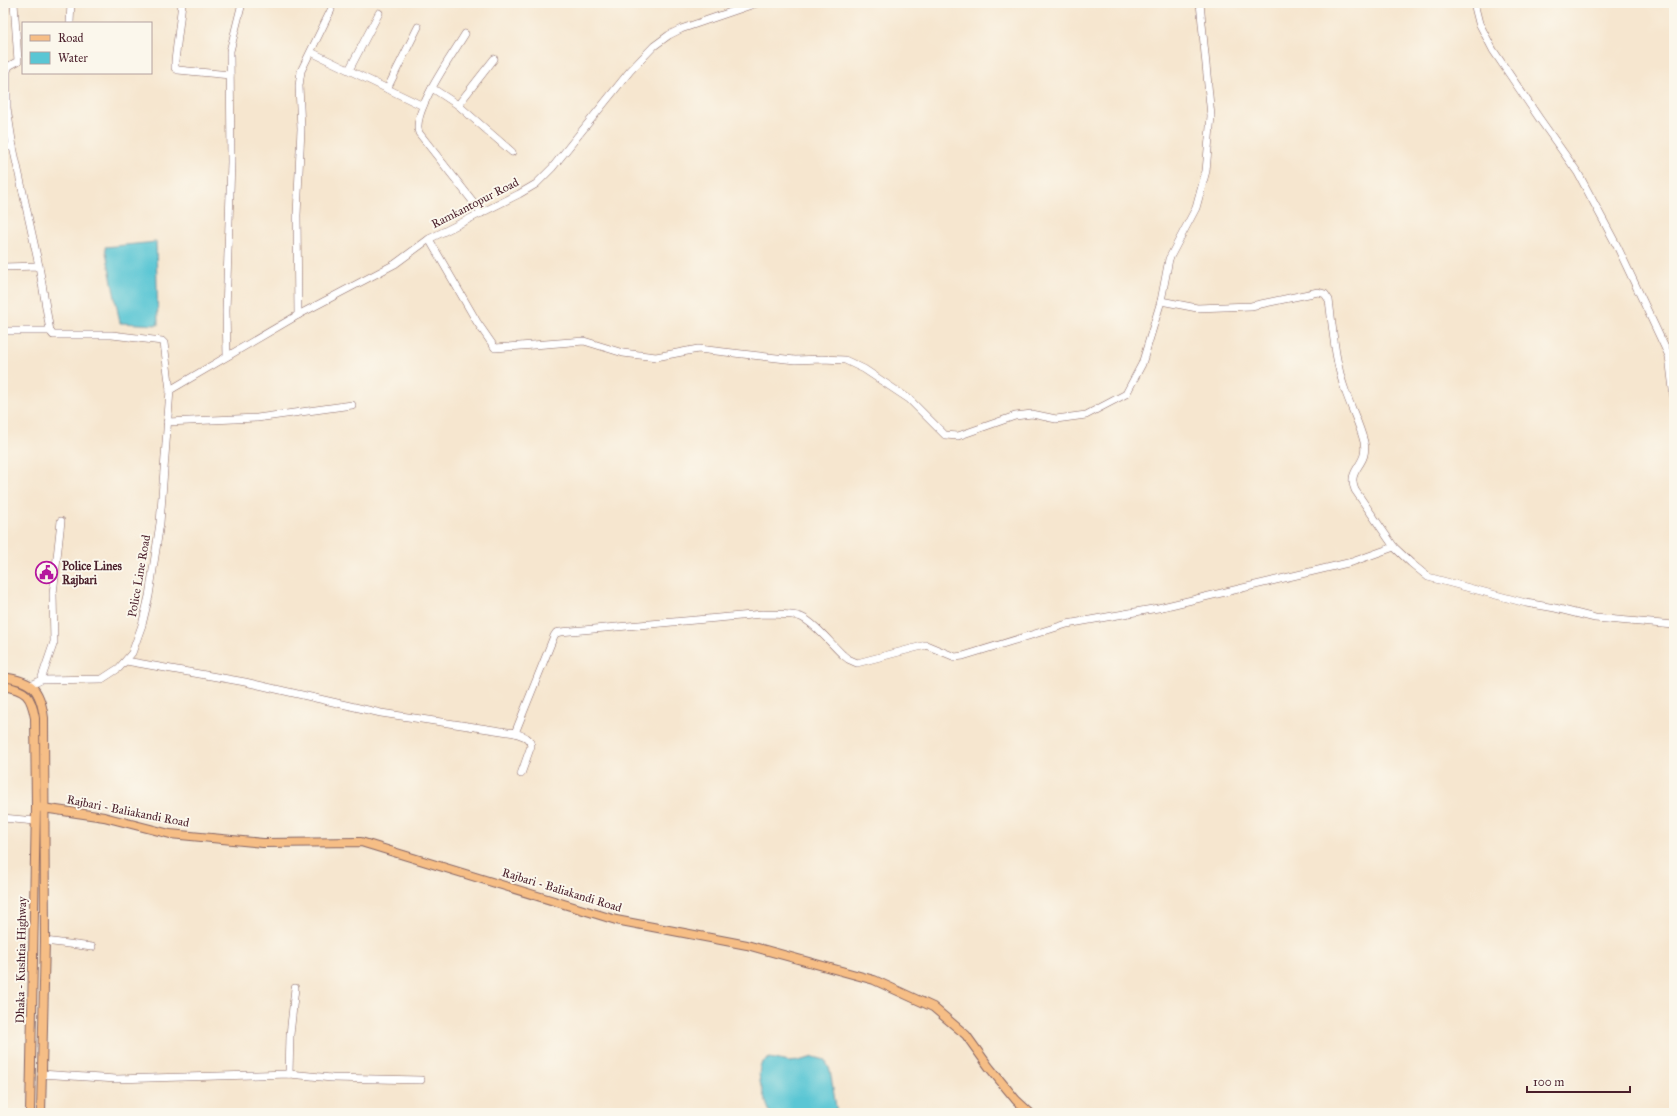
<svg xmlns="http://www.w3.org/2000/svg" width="1677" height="1116" viewBox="0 0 1677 1116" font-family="'IM FELL Great Primer',serif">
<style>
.water{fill:#5ac6d4;stroke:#527280}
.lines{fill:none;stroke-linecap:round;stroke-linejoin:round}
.minor-casing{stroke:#866564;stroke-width:8}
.major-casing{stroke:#866564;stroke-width:10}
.minor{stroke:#fff;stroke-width:7}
.major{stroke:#f6be86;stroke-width:8}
.labels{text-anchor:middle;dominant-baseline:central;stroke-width:4;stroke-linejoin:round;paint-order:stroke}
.street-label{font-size:12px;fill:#4a1f2b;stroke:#fbf7ec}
.poi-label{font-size:12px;font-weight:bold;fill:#4a1f2b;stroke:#fbf7ec;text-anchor:start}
</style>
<rect width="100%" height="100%" fill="#fbf7ec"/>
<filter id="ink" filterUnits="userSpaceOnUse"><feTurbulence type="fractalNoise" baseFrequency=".025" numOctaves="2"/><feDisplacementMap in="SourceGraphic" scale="8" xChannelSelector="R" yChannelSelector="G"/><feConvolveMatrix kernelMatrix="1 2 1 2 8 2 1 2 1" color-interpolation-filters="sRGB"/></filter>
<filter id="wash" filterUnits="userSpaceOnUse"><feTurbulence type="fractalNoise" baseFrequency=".012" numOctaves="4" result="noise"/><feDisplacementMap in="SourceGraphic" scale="16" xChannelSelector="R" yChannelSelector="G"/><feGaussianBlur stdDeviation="0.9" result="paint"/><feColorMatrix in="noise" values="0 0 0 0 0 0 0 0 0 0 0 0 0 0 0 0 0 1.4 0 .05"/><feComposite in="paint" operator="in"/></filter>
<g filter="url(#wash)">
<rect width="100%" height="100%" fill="#f6e6cf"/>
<g class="water">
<path d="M156 242 158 325 120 323 105 247Z"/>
<path d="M814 1057 825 1060 830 1070 837 1113H770C766 1101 754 1075 762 1063 764 1061 768 1059 770 1058L789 1062 798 1061Z"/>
</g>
</g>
<g filter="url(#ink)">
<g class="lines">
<defs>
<g id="minor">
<path d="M14 3 18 61 9 66 7 71V108L13 147 39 266"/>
<path d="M182 3 175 61V68L178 70 230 75"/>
<path d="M1474 3 1479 23 1493 50 1539 118 1578 173 1618 248 1669 356 1674 398"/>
<path d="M70 23 71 3"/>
<path d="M465 34C453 54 411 112 419 133L482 213"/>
<path d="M311 52 423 106"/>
<path d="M349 70 379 13"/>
<path d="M432 88 458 105 512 152"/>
<path d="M387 89 418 27"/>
<path d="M458 105 494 59"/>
<path d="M3 147H13"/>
<path d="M429 239 477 322 495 348 584 341 623 353 656 357 698 349 795 360 822 359 845 360 864 369 909 399 945 435 958 436 1015 416 1032 414 1056 419 1086 415 1126 394 1142 364 1161 301 1197 308 1251 306 1318 292 1325 294 1329 300C1333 330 1335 362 1345 390 1351 408 1360 425 1364 442 1369 466 1346 468 1355 490L1394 547 1411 563 1428 577 1526 603 1555 608 1595 618 1674 625"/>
<path d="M3 267 39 266 50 331 53 335H112L162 341 164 343 170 390 160 523 149 596 142 625 132 653 119 668 102 679 41 680 31 685"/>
<path d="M1161 301 1169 259 1196 208 1206 171 1211 116 1200 3"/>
<path d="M298 315 297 215 301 129 299 86 301 71 331 10"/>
<path d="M3 331H50"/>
<path d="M227 356 226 311 231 162 230 51 242 3"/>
<path d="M170 390 298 315 395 264 429 239 519 194 536 184 552 168 630 71 654 46 669 35 681 29 757 3"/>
<path d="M167 422 257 418 352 405"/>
<path d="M126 661 245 682 381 713 515 733 554 636 556 633 560 632 763 614C775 615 790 613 801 617 815 623 831 644 843 655L848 659 857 663 926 645 955 657 963 656 1067 624 1158 608 1352 562 1394 547"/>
<path d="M41 680 54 642 53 594 61 521"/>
<path d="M515 733C523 736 530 737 531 746L521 774"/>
<path d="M3 818 35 821"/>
<path d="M45 941 92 947"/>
<path d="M41 1074 116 1079 289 1074 332 1078 421 1080"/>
<path d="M289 1074 290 1035 295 988"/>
</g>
<g id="major">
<path d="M3 677C32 681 40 688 44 718L45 941 41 1113"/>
<path d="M3 686C26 690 31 695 35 718L36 807 30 1113"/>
<path d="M36 807 104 817 170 834 263 843 361 842 616 920 747 945 874 980 933 1007 966 1035 989 1067 1016 1100 1030 1113"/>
</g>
</defs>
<use href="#minor" class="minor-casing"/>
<use href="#major" class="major-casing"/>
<use href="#minor" class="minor"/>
<use href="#major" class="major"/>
</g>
</g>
<defs>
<symbol id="civic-ring" viewBox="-11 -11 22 22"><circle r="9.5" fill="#fbf7ec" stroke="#b5179e" stroke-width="1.5"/><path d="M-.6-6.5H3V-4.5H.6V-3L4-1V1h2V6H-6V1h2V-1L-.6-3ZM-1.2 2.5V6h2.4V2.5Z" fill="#b5179e"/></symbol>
</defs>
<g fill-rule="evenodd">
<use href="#civic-ring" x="34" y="560" width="25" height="25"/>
</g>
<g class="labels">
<g class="street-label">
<text transform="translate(475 203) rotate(-27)">Ramkantopur Road</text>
<text transform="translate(139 576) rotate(-80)">Police Line Road</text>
<text transform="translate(128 811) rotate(11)">Rajbari - Baliakandi Road</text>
<text transform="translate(562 890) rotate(17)">Rajbari - Baliakandi Road</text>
<text transform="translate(21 960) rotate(-89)">Dhaka - Kushtia Highway</text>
</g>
<g class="poi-label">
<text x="62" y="566">Police Lines<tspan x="62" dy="14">Rajbari</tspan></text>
</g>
</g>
<rect width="1677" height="1116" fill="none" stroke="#fbf7ec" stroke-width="16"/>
<rect x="22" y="22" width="130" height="52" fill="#fbf7ec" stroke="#b4a19f"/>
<rect x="30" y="35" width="20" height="6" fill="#f6be86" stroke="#b4a19f"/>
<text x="58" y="42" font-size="12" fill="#4a1f2b">Road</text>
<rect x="30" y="52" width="20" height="12" fill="#5ac6d4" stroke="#b4a19f"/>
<text x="58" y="62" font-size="12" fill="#4a1f2b">Water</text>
<path d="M1527 1086v6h103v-6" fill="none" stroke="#4a1f2b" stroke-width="2"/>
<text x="1533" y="1086" font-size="12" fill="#4a1f2b" stroke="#fbf7ec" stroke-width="3" paint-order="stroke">100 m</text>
</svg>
